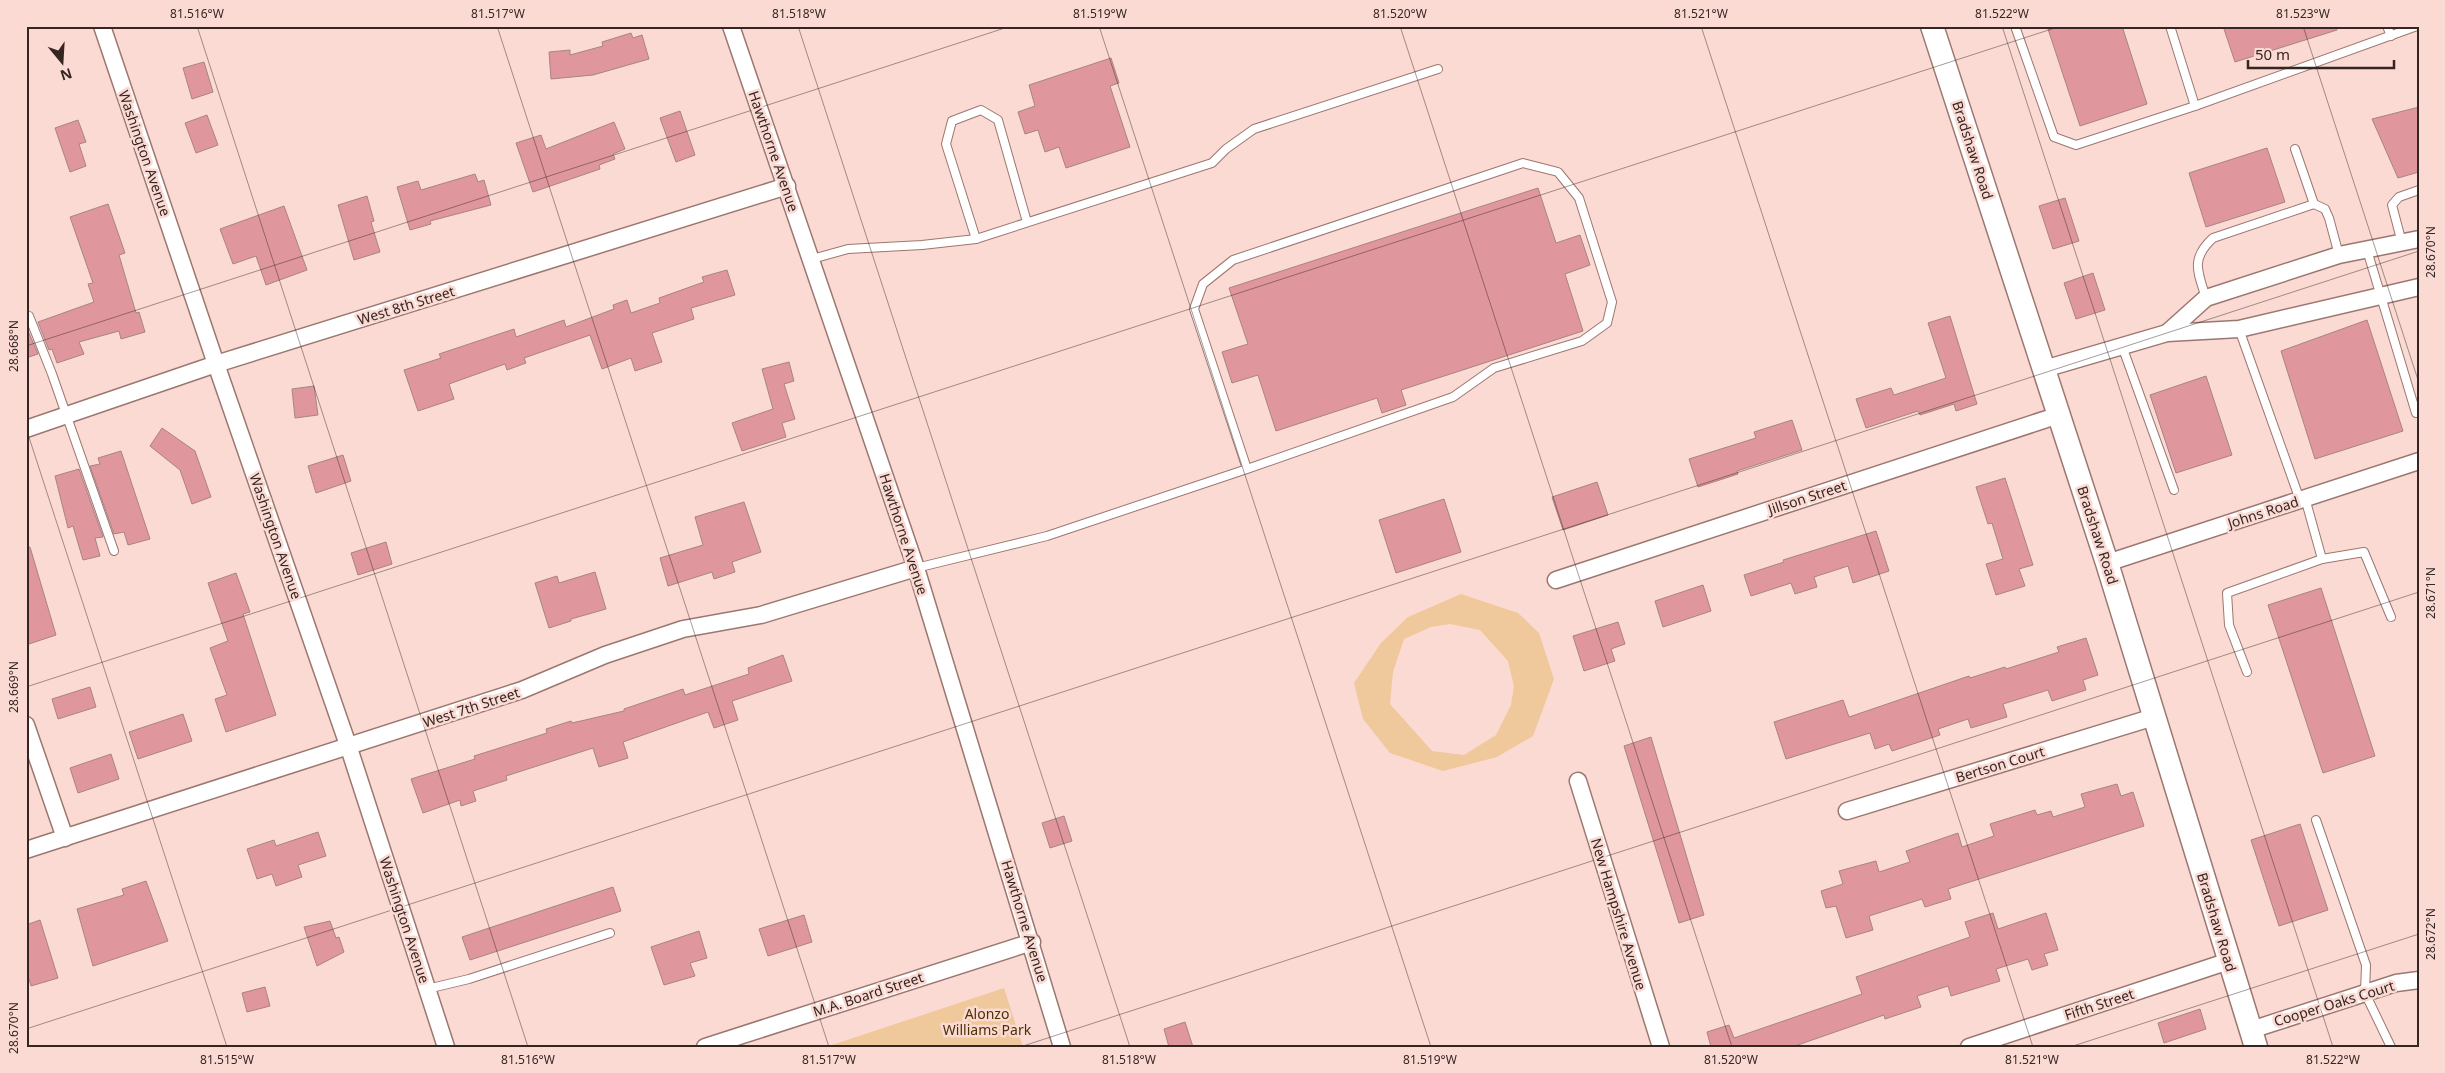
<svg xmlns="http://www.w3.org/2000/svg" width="2445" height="1073" viewBox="0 0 2445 1073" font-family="'Noto Sans',sans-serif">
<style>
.green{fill:#efc89b;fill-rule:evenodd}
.building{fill:#df969d;stroke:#a98386}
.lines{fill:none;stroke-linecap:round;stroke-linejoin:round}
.lane-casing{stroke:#9c7770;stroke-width:10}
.street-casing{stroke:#9c7770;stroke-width:19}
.secondary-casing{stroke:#9c7770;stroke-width:25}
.lane{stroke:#fff;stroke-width:8}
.street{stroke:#fff;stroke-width:16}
.secondary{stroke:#fff;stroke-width:22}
.ticks{fill:none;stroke:#352622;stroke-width:1;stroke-opacity:0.45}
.labels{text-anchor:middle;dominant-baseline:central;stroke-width:5;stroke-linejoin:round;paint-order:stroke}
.street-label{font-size:14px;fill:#352622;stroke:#fbdad3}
.park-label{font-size:14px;fill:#4e3002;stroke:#fbdad3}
.neatline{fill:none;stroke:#352622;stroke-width:2}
.ticks-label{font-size:12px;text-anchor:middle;fill:#352622}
</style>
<rect width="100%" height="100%" fill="#fbdad3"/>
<g class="green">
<path d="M1461 594 1518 613 1539 633 1554 679 1533 736 1497 757 1443 771 1390 753 1363 719 1354 683 1381 643 1408 617ZM1450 624 1480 630 1508 661 1514 686 1511 705 1496 735 1464 755 1432 751 1390 704 1393 672 1404 639 1431 627Z"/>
<path d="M1004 988 1023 1047H826Z"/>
</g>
<g class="building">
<path d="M2047 26H2122L2147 104 2080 126Z"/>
<path d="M2223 26H2336L2337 30 2235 62Z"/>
<path d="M631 33 633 38 642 35 649 59 593 75 551 79 549 52 570 50V55L603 46 602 42Z"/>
<path d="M1111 58 1119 83 1110 86 1130 147 1066 168 1059 147 1045 152 1038 130 1025 134 1018 112 1035 106 1029 85Z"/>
<path d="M204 62 213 92 192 99 183 68Z"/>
<path d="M2419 107V172L2398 178 2372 119Z"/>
<path d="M680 111 695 155 676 162 660 118Z"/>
<path d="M207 115 218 145 196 153 185 123Z"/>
<path d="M78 120 86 142 79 144 86 166 70 172 55 128Z"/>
<path d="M614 122 625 149 613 154 615 159 599 165 600 169 533 192 516 143 541 135 546 149Z"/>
<path d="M2267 148 2285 202 2206 227 2189 173Z"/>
<path d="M475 174 478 182 484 180 491 205 430 221 431 224 410 230 397 187 418 181 421 190Z"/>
<path d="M1538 188 1556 243 1580 235 1590 265 1565 274 1583 331 1401 390 1406 405 1382 413 1377 398 1276 431 1258 375 1232 383 1222 352 1248 344 1229 288Z"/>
<path d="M367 196 374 221 371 222 380 252 354 260 338 205Z"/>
<path d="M2065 198 2079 241 2053 249 2039 206Z"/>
<path d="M108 204 125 253 119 255 136 313 139 312 145 332 121 339 119 331 79 342 84 354 57 363 52 349 49 350 38 322 94 302 88 284 93 283 70 217Z"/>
<path d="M284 206 307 270 266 285 256 256 233 264 220 229Z"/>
<path d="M727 270 735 295 691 308 694 319 652 333 662 362 635 371 631 358 602 369 590 335 524 358 526 363 507 370 505 364 449 384 454 399 418 411 404 370 441 358 439 354 514 329 516 337 564 320 566 327 614 309 613 305 627 300 631 313 660 303 659 298 704 282 702 277Z"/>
<path d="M2093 273 2105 310 2076 319 2064 283Z"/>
<path d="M1950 316 1977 404 1956 411 1954 404 1920 415 1918 411 1866 428 1856 399 1891 388 1894 395 1946 378 1928 323Z"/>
<path d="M2367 320 2403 431 2315 459 2281 351Z"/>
<path d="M26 326 38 354 26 358Z"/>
<path d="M789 362 794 381 784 384 795 419 782 423 786 437 742 451 732 423 773 409 762 369Z"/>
<path d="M2206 376 2232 455 2176 473 2150 395Z"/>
<path d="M314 386 318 415 295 418 292 389Z"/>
<path d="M1792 420 1802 450 1737 471 1738 474 1698 487 1689 459 1756 438 1754 432Z"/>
<path d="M162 428 195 451 211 497 192 504 180 470 150 446Z"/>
<path d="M121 451 150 539 128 545 124 532 114 534 90 466 100 464 98 458Z"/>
<path d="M343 455 351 481 316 493 308 466Z"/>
<path d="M79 469 103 537 95 538 100 556 83 560 73 526 68 528 55 476Z"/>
<path d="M2005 478 2033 565 2019 569 2025 586 1996 595 1986 564 2003 559 1992 523 1988 524 1976 487Z"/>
<path d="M1597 482 1608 515 1563 530 1552 497Z"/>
<path d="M1444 499 1461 552 1396 573 1379 520Z"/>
<path d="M744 502 761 552 732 562 735 572 714 579 712 572 668 586 660 558 703 545 695 517Z"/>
<path d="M1876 531 1889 571 1853 583 1848 566 1814 577 1817 587 1795 594 1791 583 1751 596 1744 575 1784 562 1783 560Z"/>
<path d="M386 542 392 564 358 575 351 553Z"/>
<path d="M30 547 56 635 26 645V548Z"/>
<path d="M595 572 606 609 571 619V621L549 628 535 583 557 576 559 583Z"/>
<path d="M236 573 250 612 243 614 276 715 226 732 215 699 227 695 210 648 228 641 208 583Z"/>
<path d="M1703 585 1711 611 1663 627 1655 601Z"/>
<path d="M2321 588 2375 756 2323 773 2268 605Z"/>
<path d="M1618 622 1625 644 1611 649 1615 661 1584 671 1573 636Z"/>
<path d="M2086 638 2098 675 2083 680 2086 690 2052 701 2048 690 2003 704 2007 717 1971 728 1968 719 1938 729 1940 735 1892 751 1889 744 1875 749 1870 733 1786 759 1774 722 1843 700 1849 717 1969 676 1970 678 2005 667 2006 669 2059 652 2057 647Z"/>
<path d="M783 655 792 681 732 701 738 720 714 728 708 712 623 742 628 758 599 767 593 748 506 776 507 780 473 791 476 801 461 806 460 800 423 813 411 779 475 759 474 756 547 733 546 729 571 721 572 723 624 711V709L683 689 685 695 749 674 748 668Z"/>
<path d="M90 687 96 707 58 719 52 699Z"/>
<path d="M183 714 192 741 138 759 129 732Z"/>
<path d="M1651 737 1704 915 1679 923 1624 746Z"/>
<path d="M111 754 119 779 78 793 70 768Z"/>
<path d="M2117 784 2121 796 2133 792 2144 826 1948 889 1951 899 1925 907 1922 899 1869 916 1873 930 1846 938 1836 906 1826 908 1821 891 1843 884 1839 871 1876 861 1879 872 1910 862 1906 851 1958 833 1962 847 1994 836 1990 824 2035 810 2037 815 2051 811 2053 817 2085 807 2081 794Z"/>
<path d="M1064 816 1072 841 1050 848 1042 823Z"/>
<path d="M2300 824 2328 910 2279 926 2251 840Z"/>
<path d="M318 832 326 856 298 865 302 877 276 886 272 874 257 879 247 849 274 840 276 846Z"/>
<path d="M146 881 168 941 93 966 77 909 124 895 122 889Z"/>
<path d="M613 887 621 911 470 960 462 937Z"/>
<path d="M1993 913 1998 929 2046 913 2058 950 2044 954 2048 965 2032 970 2028 959 1996 969 2000 981 1951 996 1948 986 1917 996 1921 1007 1885 1019 1884 1015 1792 1047H1711L1707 1032 1729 1025 1734 1038 1862 994 1856 977 1970 937 1965 922Z"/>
<path d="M804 915 812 942 768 956 759 929Z"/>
<path d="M40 920 58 978 31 986 26 969V925Z"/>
<path d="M330 921 336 938 339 937 344 952 317 966 304 927Z"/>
<path d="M699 931 707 958 690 963 695 976 664 985 651 947Z"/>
<path d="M265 987 270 1006 247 1012 242 993Z"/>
<path d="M2200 1009 2206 1029 2164 1043 2158 1023Z"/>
<path d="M1185 1022 1193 1047H1169L1164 1029Z"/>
</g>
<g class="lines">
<defs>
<g id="lane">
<path d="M2015 26 2054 137 2076 145 2195 106 2170 26"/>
<path d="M2387 26 2391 36"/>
<path d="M2195 106 2417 26"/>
<path d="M2314 204 2325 209 2329 218 2339 255"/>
<path d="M976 239 946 144 952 121 981 110 998 120 1027 222"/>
<path d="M2402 243 2392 205 2399 197 2419 190"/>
<path d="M2367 250 2416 413"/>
<path d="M812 259 848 249 922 245 976 239 1212 163 1226 149 1254 129 1438 69"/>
<path d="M2206 298C2198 272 2190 259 2213 238L2314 204 2295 149"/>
<path d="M29 316 52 374 114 551"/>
<path d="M2239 329 2300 500"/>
<path d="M2122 346 2174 490"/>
<path d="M2322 559 2364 552 2391 617"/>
<path d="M916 568 1047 536 1247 469 1453 397 1494 368 1582 341 1607 323 1612 302 1579 198 1558 172 1523 163 1233 260 1203 284 1194 309 1247 469"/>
<path d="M2247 672 2229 625 2227 593 2322 559 2305 498"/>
<path d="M2316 820 2366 965 2365 993 2391 1047"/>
<path d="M427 989 469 979 610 933"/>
</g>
<g id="street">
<path d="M102 26 216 364 349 748 446 1047"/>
<path d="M731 26 916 568 1062 1047"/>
<path d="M2167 333 2206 298 2339 255 2419 239"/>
<path d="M2044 369 2167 333 2239 329 2419 287"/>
<path d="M26 429 216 364 787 186"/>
<path d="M2107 563 2419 461"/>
<path d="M1556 580 2059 415"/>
<path d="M26 725 65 838"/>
<path d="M1578 781 1661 1047"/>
<path d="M1847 811 2154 717"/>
<path d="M26 850 522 690 605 655 683 629 761 615 916 568"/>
<path d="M2251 1030 2396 983 2419 980"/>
<path d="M705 1047 1032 942"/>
<path d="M1969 1047 2229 961"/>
</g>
<path id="secondary" d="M1932 26 2107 563 2256 1047"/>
</defs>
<use href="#lane" class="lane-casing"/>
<use href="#street" class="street-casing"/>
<use href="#secondary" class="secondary-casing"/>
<use href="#lane" class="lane"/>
<use href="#street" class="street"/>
<use href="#secondary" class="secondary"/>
</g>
<path class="ticks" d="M197 26 528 1047M497 26 829 1047M798 26 1130 1047M1099 26 1431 1047M1400 26 1732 1047M1701 26 2033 1047M2002 26 2333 1047M2303 26 2419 383M26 346 1011 26M26 428 227 1047M26 687 2061 26M26 1029 2419 251M1020 1047 2419 592M2070 1047 2419 934"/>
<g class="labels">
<g class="street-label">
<text transform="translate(1973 150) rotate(72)">Bradshaw Road</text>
<text transform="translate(774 151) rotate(71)">Hawthorne Avenue</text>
<text transform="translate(145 153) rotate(71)">Washington Avenue</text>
<text transform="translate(406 305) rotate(-17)">West 8th Street</text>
<text transform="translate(1807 497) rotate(-18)">Jillson Street</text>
<text transform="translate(2263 512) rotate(-18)">Johns Road</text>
<text transform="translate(904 534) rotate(72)">Hawthorne Avenue</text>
<text transform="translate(2098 535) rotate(72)">Bradshaw Road</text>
<text transform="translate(276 536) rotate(71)">Washington Avenue</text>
<text transform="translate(471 707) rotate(-18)">West 7th Street</text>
<text transform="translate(2000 764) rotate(-17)">Bertson Court</text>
<text transform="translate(1619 914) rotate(73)">New Hampshire Avenue</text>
<text transform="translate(405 920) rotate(72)">Washington Avenue</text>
<text transform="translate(1025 921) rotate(73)">Hawthorne Avenue</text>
<text transform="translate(2217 922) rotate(73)">Bradshaw Road</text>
<text transform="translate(868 994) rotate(-18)">M.A. Board Street</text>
<text transform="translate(2334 1003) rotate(-17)">Cooper Oaks Court</text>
<text transform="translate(2099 1004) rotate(-18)">Fifth Street</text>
</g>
<g class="park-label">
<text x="987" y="1013">Alonzo<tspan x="987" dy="16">Williams Park</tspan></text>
</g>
</g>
<rect width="2445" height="1073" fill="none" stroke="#fbdad3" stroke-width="55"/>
<g transform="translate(62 62) rotate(162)" stroke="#fbdad3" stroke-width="4" paint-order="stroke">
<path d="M0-4L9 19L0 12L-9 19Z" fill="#352622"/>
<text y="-8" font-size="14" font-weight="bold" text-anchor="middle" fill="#352622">N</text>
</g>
<path d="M2248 60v8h146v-8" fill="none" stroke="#352622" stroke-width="2.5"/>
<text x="2255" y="60" font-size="15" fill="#352622" stroke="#fbdad3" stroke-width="4" paint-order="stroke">50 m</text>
<rect x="28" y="28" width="2390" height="1018" class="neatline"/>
<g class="ticks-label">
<text x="197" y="18">81.516°W</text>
<text x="498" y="18">81.517°W</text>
<text x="799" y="18">81.518°W</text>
<text x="1100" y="18">81.519°W</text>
<text x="1400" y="18">81.520°W</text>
<text x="1701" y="18">81.521°W</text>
<text x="2002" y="18">81.522°W</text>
<text x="2303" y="18">81.523°W</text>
<text transform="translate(2431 252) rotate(-90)" y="4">28.670°N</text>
<text transform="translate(14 346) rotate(-90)" y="4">28.668°N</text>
<text transform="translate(2431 593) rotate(-90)" y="4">28.671°N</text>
<text transform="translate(14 687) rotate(-90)" y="4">28.669°N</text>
<text transform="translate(2431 934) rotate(-90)" y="4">28.672°N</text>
<text transform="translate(14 1028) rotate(-90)" y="4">28.670°N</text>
<text x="227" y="1064">81.515°W</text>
<text x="528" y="1064">81.516°W</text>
<text x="829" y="1064">81.517°W</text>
<text x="1129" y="1064">81.518°W</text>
<text x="1430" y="1064">81.519°W</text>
<text x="1731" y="1064">81.520°W</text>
<text x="2032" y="1064">81.521°W</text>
<text x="2333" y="1064">81.522°W</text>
</g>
</svg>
